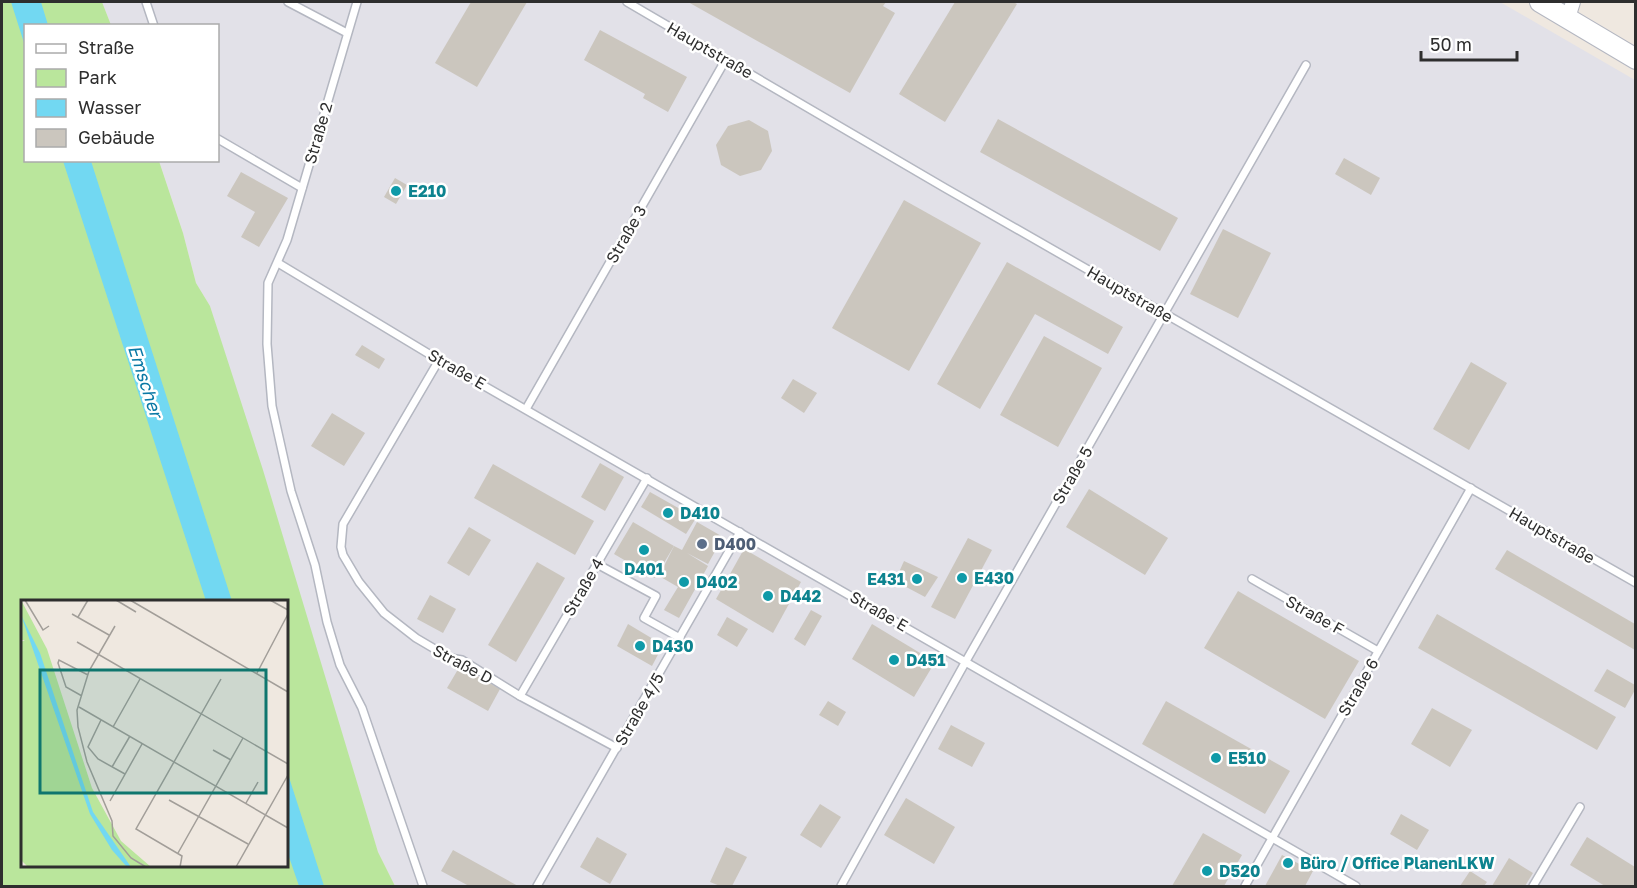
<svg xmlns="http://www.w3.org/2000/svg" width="1637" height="888" viewBox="0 0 1637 888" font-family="'Golos Text',sans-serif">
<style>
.industrial{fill:#e2e1e8}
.green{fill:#bae69c;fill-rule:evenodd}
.water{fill:#72d8f2}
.building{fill:#cbc6be}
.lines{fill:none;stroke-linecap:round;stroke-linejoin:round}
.lane-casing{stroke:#b4b7c1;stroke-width:10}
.street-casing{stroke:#b4b7c1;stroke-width:16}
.secondary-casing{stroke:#b4b7c1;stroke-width:22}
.lane{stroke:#fff;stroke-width:7}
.street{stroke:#fff;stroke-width:14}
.secondary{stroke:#fff;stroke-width:20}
.culture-dot{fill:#0f9aa8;stroke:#fff;stroke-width:2}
.service-dot{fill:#5c6f8a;stroke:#fff;stroke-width:2}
.labels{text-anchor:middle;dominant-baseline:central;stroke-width:5;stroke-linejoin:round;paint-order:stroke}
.street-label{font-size:16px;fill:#2e2e2e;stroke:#fff}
.culture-label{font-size:16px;font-weight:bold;fill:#0d838f;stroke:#fff;text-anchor:start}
.service-label{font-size:16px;font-weight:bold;fill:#4e5e75;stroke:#fff;text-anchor:start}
.water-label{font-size:18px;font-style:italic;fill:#0a79a5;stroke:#fff}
.inset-road{fill:none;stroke:#a29e99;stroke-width:1.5}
.view{fill:#0f766e;fill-opacity:0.15;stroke:#0f766e;stroke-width:3}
.inset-edge{fill:none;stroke:#2e2e2e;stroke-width:3}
</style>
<rect width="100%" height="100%" fill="#efe8e0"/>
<path class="industrial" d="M102 2H1500L1635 80V886H395L378 852 210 306 196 283 183 233 159 161 218 160V26L111 25Z"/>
<path class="green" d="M2 2H102L111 25 26 26V160L159 161 183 233 196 283 210 306 263 470 378 852 395 886H2ZM22 602H286V866H22Z"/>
<g class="water">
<path d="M11 2H41L48 25 26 26 25 46Z"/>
<path d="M63 161H91L232 601H206Z"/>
<path d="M287 771 324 886H299L288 854 286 849Z"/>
</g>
<g class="building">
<path d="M471 2H527L477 87 435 63Z"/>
<path d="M688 2H886L883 6 895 13 850 93Z"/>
<path d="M955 2H1013L1017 4 945 122 899 94Z"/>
<path d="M600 30 687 77 668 112 643 98 645 94 584 60Z"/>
<path d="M998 119 1178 218 1160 251 980 152Z"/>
<path d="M749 120 768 131 772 151 761 170 740 176 721 165 716 145 728 126Z"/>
<path d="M1344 158 1380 178 1371 195 1335 174Z"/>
<path d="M241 172 288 198 259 247 241 237 255 212 227 196Z"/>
<path d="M395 178 407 185 396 204 384 197Z"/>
<path d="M904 200 981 243 909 371 832 328Z"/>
<path d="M1223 229 1271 253 1238 318 1190 294Z"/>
<path d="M1007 262 1123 327 1108 354 1035 314 980 409 937 384Z"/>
<path d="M1044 336 1102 368 1058 447 1000 415Z"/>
<path d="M362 345 385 359 379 369 355 355Z"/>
<path d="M1471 362 1507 383 1469 450 1433 429Z"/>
<path d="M793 379 817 393 804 413 781 398Z"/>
<path d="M332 413 365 433 344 466 311 446Z"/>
<path d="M600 463 624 477 605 511 581 497Z"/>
<path d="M493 464 594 521 575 555 474 498Z"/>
<path d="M1089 489 1168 538 1145 575 1066 527Z"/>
<path d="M650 492 696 518 686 534 641 507Z"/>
<path d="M633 522 674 546 655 578 614 554Z"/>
<path d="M697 522 723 537 708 564 687 553 708 566 679 618 664 610 678 587 659 576 674 546 682 550Z"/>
<path d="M469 527 491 540 469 576 447 563Z"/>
<path d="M968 538 992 550 955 619 931 607Z"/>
<path d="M744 549 801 582 773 633 716 599Z"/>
<path d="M1507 550 1635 624V650L1495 569Z"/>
<path d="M904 561 938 577 925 597 895 581Z"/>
<path d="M537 562 565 578 516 662 488 645Z"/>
<path d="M1238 591 1359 661 1325 719 1204 648Z"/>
<path d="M430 595 456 609 443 633 417 619Z"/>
<path d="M811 610 822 616 805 646 794 639Z"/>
<path d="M1437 614 1616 717 1597 750 1418 648Z"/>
<path d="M727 617 748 629 737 647 717 635Z"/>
<path d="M628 624 663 645 652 666 617 646Z"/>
<path d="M872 624 935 662 914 697 852 659Z"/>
<path d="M460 666 500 689 488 711 447 688Z"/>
<path d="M1607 669 1635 685V690L1625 708 1594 691Z"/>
<path d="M828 701 846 712 838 726 819 715Z"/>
<path d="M1166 701 1290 771 1265 814 1142 744Z"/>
<path d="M1432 708 1472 730 1450 767 1411 744Z"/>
<path d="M951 725 985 743 972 767 938 749Z"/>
<path d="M906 798 955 827 934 864 884 835Z"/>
<path d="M820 804 841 817 821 848 800 835Z"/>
<path d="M1401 814 1429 830 1417 850 1390 834Z"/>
<path d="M1203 833 1242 855 1224 886H1172Z"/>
<path d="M597 837 627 854 610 884 580 867Z"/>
<path d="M1587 837 1635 867V886H1605L1570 865Z"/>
<path d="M726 847 747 857 732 886H720L710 882Z"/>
<path d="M453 850 518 886H469L441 871Z"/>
<path d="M1282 855 1313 871 1305 886H1265Z"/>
<path d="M1509 858 1533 873 1525 886H1492Z"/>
<path d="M1470 871 1487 882 1484 886H1460Z"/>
</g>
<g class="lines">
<defs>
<g id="lane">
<path d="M146 2 154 26"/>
<path d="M288 2 347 33"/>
<path d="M357 2 287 240 268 283 267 344 272 406 291 491 315 565 327 622 340 665 362 708 423 886"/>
<path d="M627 2 945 188 1636 583"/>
<path d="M218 139 302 188"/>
<path d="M278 263 439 360 1356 886"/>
<path d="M439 360 343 524 341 547 343 555 359 582 384 613 416 638 450 658 462 660 520 696 617 748"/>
<path d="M526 409 726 59"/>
<path d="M597 564 656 596 644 618 680 638"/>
<path d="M1252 579 1378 651"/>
<path d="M520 696 647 478"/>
<path d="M537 886 740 532"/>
<path d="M841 886 966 661 1306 65"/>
<path d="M1245 886 1471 488"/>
<path d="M1533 886 1580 807"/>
</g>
<path id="street" d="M1568 18 1573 2"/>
<path id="secondary" d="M1540 2 1636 59"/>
</defs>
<use href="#lane" class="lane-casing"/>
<use href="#street" class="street-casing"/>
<use href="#secondary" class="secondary-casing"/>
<use href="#lane" class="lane"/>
<use href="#street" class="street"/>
<use href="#secondary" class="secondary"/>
</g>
<g class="culture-dot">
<circle cx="396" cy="191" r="6"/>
<circle cx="668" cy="513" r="6"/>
<circle cx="644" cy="550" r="6"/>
<circle cx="962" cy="578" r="6"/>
<circle cx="917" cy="579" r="6"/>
<circle cx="684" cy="582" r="6"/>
<circle cx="768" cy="596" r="6"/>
<circle cx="640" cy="646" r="6"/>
<circle cx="894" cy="660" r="6"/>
<circle cx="1216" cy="758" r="6"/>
<circle cx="1288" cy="863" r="6"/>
<circle cx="1207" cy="871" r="6"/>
</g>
<circle class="service-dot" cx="702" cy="544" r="6"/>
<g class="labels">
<g class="street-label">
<text transform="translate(710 50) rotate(30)">Hauptstraße</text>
<text transform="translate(318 133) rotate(-74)">Straße 2</text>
<text transform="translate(626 234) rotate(-60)">Straße 3</text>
<text transform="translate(1130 294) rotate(30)">Hauptstraße</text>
<text transform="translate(457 369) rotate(30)">Straße E</text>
<text transform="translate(1072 475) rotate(-60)">Straße 5</text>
<text transform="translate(1552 535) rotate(30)">Hauptstraße</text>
<text transform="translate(583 587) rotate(-60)">Straße 4</text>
<text transform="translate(879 611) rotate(30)">Straße E</text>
<text transform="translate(1315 615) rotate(29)">Straße F</text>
<text transform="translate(463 664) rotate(28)">Straße D</text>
<text transform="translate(1358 687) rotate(-60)">Straße 6</text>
<text transform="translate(639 709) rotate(-60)">Straße 4/5</text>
</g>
<g class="culture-label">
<text x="408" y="191">E210</text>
<text x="680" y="513">D410</text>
<text x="644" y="569" text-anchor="middle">D401</text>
<text x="974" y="578">E430</text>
<text x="905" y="579" text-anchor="end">E431</text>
<text x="696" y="582">D402</text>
<text x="780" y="596">D442</text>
<text x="652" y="646">D430</text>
<text x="906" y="660">D451</text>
<text x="1228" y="758">E510</text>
<text x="1300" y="863">Büro / Office PlanenLKW</text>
<text x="1219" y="871">D520</text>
</g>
<g class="service-label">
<text x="714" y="544">D400</text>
</g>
<g class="water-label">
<text transform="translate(146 381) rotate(72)">Emscher</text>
</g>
</g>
<g transform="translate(21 600)">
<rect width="267" height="267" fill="#efe8e0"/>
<path d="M0 0 26 49 71 188 100 241 130 267H7L0 260V42L4 40H0Z" fill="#bae69c"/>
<path d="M0 15 19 53 72 212 110 267H106L91 250 69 214Z" fill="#72d8f2"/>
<path class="inset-road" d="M4 0 22 30 28 26M95 0 115 12M109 0 267 92M249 0 267 10M51 14 88 35M57 17 67 0M94 26 68 71 56 110 57 127 66 162 91 221 92 236 110 258 125 267M56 42 267 164M236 73 267 14M61 96 45 87 37 63 38 60 67 75M58 107 267 228M80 120 67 147 77 159 104 174M92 127 119 79M192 150 210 160M91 167 109 136M148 200 227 244M89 201 121 144M225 203 237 182M157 253 222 138M159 267 161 256 115 229 200 79M215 267 267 175"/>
<path class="view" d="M19 70H245V193H19Z"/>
<rect width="267" height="267" class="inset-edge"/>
</g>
<rect width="1637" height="888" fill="none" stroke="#2e2e2e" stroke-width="6"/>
<rect x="24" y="24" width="195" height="138" fill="#ffffff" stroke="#ababab" stroke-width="1.5"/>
<rect x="36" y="44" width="30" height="9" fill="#ffffff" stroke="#ababab" stroke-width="1.5"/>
<text x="78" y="54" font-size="18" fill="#2e2e2e">Straße</text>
<rect x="36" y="69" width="30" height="18" fill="#bae69c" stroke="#ababab" stroke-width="1.5"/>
<text x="78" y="84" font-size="18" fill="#2e2e2e">Park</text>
<rect x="36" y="99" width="30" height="18" fill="#72d8f2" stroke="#ababab" stroke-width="1.5"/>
<text x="78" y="114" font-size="18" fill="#2e2e2e">Wasser</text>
<rect x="36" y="129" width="30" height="18" fill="#cbc6be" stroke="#ababab" stroke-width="1.5"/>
<text x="78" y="144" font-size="18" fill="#2e2e2e">Gebäude</text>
<path d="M1421 51v9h96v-9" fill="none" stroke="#2e2e2e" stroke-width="3"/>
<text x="1430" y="51" font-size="18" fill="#2e2e2e" stroke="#ffffff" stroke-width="4.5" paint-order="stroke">50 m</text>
</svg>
